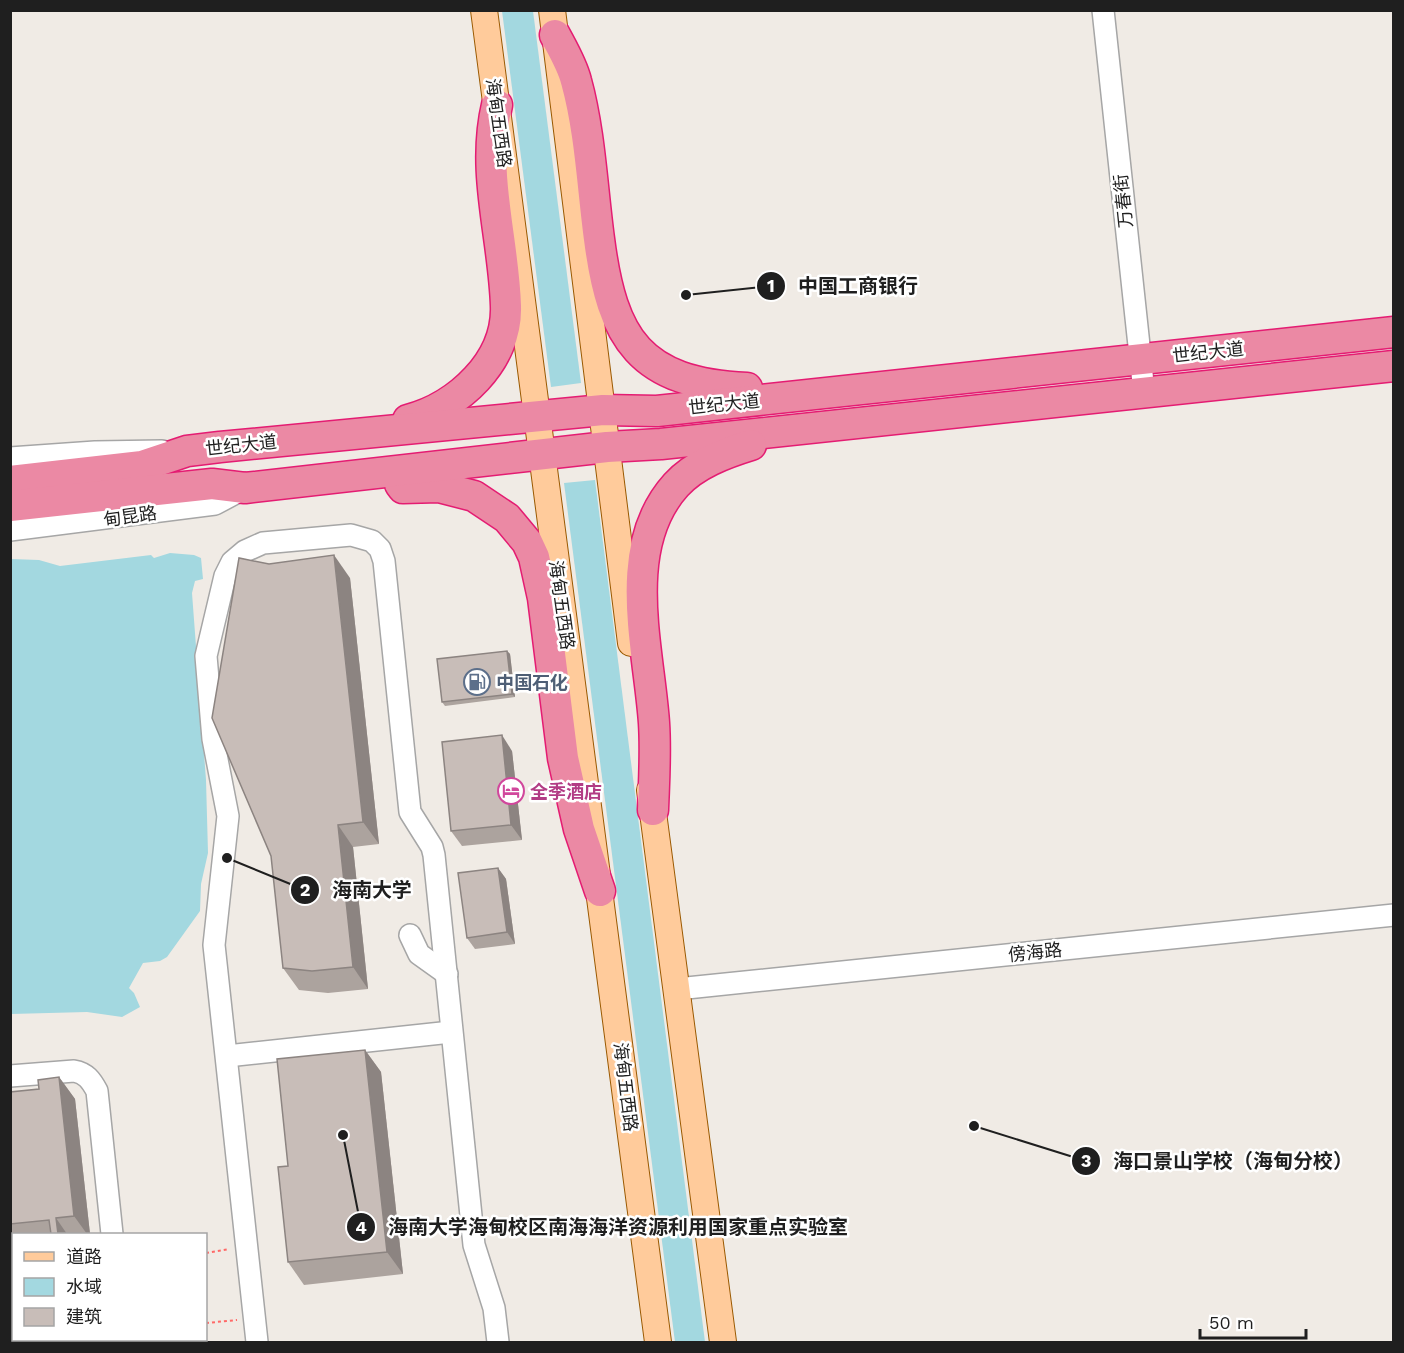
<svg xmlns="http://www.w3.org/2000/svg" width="1404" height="1353" viewBox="0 0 1404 1353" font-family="'Work Sans','Noto Sans SC',sans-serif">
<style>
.water{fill:#a3d8e0}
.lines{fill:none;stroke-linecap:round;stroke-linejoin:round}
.minor-casing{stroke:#a6a6a6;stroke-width:24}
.major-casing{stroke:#9a5900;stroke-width:28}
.highway-casing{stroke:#e41c72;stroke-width:33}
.path{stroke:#ff6967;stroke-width:2;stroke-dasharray:3 3;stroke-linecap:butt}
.minor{stroke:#fff;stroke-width:21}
.major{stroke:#ffcb9b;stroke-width:26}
.highway{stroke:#eb89a4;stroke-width:30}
.wall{fill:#aca39e}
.shaded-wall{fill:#8c8481}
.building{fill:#c8bdb8;stroke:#8c8481;stroke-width:1.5}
.labels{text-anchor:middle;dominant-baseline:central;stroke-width:5;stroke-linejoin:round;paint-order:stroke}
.street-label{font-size:18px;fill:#1f1f1f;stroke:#fff}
.service-label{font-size:18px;font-weight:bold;fill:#4e5e75;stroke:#fff;text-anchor:start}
.hotel-label{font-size:18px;font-weight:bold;fill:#b23c85;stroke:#fff;text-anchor:start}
.leader{fill:none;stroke:#1f1f1f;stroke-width:2}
.callout-dot{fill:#1f1f1f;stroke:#fff;stroke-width:2}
.mark-label{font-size:18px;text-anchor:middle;font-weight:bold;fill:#fff}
.callout-label{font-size:20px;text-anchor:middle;font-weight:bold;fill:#1f1f1f;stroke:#fff;stroke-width:5;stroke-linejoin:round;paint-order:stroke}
</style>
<rect width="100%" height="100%" fill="#f0ebe5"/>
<g class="water">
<path d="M502 11H533L581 383 551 387Z"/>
<path d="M595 480 705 1342H675L564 483Z"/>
<path d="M170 553 194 555 201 558 203 579 195 581 192 593 206 780 208 853 201 884 200 911 167 957 160 961 143 963 129 988 134 993 140 1007 122 1017 87 1012 11 1014V559L39 560 60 566 151 555 154 558Z"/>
</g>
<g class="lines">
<defs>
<g id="minor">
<path d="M1103 10 1144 392"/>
<path d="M10 458 95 452 162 451"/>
<path d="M10 530 215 504 245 488"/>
<path d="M410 935 419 954 447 974"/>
<path d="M677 989 1394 915"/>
<path d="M227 1056 451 1032"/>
<path d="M10 1076 74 1071C86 1073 91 1080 97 1091L112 1234"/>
<path d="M118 1340 119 1342"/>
<path d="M257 1342 214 945 228 816 213 739 206 656 225 576 232 562 245 551 263 543 351 535 372 541 380 549 384 561 410 812 432 847 434 855 474 1245 494 1308 498 1342"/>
</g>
<g id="major">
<path d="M484 10 658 1342"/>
<path d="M552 10 631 643"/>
<path d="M650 790 723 1342"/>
</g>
<g id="highway">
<path d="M555 35C563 50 572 65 576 81 590 132 592 187 599 239 612 340 640 383 747 388"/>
<path d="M408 420C458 407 508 361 506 306 504 238 481 173 497 105"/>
<path d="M10 481 142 466 187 451 220 447 603 410 657 411 1394 332"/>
<path d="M400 484 403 488 439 487 474 496 507 518 527 542 534 557 543 598 563 758 579 829 600 891"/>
<path d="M10 506 212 484 245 488 607 447 661 444 1394 366"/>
<path d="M653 810C654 781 656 753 654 723 649 649 619 548 676 485 695 464 725 453 751 445"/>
</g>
</defs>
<use href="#minor" class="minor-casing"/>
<use href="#major" class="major-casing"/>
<use href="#highway" class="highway-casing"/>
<g class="path">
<path d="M206 1253 229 1249"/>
<path d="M206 1323 237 1320"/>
</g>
<use href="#minor" class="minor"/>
<use href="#major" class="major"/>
<use href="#highway" class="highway"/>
</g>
<g class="wall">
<path d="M350 578 379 844 353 847 368 989 328 993 299 990 283 968Z"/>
<path d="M507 651 510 654 515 697 445 706 442 702Z"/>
<path d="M512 751 522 840 462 846 451 831Z"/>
<path d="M498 868 506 879 515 944 475 949 467 938Z"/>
<path d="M365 1050 381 1072 403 1274 304 1285 288 1262V1166Z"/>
<path d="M59 1077 75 1099 90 1234H14V1248L10 1249V1092L39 1089Z"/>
</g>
<g class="shaded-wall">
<path d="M334 555 350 578 379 844 363 822Z"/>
<path d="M507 651 510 654 515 697 512 694Z"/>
<path d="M502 735 512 751 522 840 511 825Z"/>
<path d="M338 825 353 847 368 989 353 967Z"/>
<path d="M498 868 506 879 515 944 507 932Z"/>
<path d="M365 1050 381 1072 403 1274 387 1252Z"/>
<path d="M59 1077 75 1099 90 1234H87L74 1216Z"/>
<path d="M56 1218 67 1234H58Z"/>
<path d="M81 1340H95V1342H82Z"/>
</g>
<g class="building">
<path d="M334 555 363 822 338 825 353 967 312 971 283 968 271 856 212 718 239 558 269 564Z"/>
<path d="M507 651 512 694 442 702 437 659Z"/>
<path d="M502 735 511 825 451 831 442 742Z"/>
<path d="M498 868 507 932 467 938 458 873Z"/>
<path d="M365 1050 387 1252 288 1262 278 1167 288 1166 277 1059Z"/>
<path d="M59 1077 74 1216 56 1218 58 1234H51L49 1220 10 1224V1092L39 1089 38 1080Z"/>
<path d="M46 1340H81L82 1342H46Z"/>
</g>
<defs>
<symbol id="fuel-ring" viewBox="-11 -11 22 22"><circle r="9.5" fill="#fff" stroke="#5c6f8a" stroke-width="1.5"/><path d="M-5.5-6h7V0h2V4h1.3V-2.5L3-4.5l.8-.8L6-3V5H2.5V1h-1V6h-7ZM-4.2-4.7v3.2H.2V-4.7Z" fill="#5c6f8a"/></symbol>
<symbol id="hotel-ring" viewBox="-11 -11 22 22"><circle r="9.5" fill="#fff" stroke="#d1479c" stroke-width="1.5"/><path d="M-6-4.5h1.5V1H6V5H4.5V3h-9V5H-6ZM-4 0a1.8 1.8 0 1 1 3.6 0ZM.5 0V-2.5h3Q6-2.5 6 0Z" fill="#d1479c"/></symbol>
</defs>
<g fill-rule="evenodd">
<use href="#fuel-ring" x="462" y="667" width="30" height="30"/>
<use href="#hotel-ring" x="496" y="776" width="30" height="30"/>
</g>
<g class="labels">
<g class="street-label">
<text transform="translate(499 123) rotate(82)">海甸五西路</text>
<text transform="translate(1123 201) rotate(-96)">万春街</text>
<text transform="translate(1208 352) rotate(-6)">世纪大道</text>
<text transform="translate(724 404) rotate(-6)">世纪大道</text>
<text transform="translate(241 445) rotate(-6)">世纪大道</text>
<text transform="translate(130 516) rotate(-8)">甸昆路</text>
<text transform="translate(562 605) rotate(82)">海甸五西路</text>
<text transform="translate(1035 952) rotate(-6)">傍海路</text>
<text transform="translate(626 1087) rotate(83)">海甸五西路</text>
</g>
<g class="service-label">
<text x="496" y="682">中国石化</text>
</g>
<g class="hotel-label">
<text x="530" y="791">全季酒店</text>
</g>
</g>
<path class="leader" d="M686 295L771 286M227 858L305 890M974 1126L1086 1161M343 1135L361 1227"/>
<g class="callout-dot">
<circle cx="686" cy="295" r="6"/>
<circle cx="227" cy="858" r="6"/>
<circle cx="974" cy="1126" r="6"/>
<circle cx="343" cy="1135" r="6"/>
<circle cx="771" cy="286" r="15"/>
<circle cx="305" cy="890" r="15"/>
<circle cx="1086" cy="1161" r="15"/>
<circle cx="361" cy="1227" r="15"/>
</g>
<g class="mark-label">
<text x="771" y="292">1</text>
<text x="305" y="896">2</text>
<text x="1086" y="1167">3</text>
<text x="361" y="1234">4</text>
</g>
<g class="callout-label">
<text x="858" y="293">中国工商银行</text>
<text x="372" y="897">海南大学</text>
<text x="1233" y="1168">海口景山学校（海甸分校）</text>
<text x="618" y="1234">海南大学海甸校区南海海洋资源利用国家重点实验室</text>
</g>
<rect width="1404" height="1353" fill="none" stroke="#1f1f1f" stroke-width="24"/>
<rect x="12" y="1233" width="195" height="108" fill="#ffffff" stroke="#a5a5a5" stroke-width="1.5"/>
<rect x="24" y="1252" width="30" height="9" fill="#ffcb9b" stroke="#a5a5a5" stroke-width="1.5"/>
<text x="66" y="1263" font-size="18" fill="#1f1f1f">道路</text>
<rect x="24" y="1278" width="30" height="18" fill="#a3d8e0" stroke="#a5a5a5" stroke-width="1.5"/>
<text x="66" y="1293" font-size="18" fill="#1f1f1f">水域</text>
<rect x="24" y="1308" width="30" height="18" fill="#c8bdb8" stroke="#a5a5a5" stroke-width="1.5"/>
<text x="66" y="1323" font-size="18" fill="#1f1f1f">建筑</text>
<path d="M1200 1329v9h106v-9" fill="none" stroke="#1f1f1f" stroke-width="3"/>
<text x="1209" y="1329" font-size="18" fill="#1f1f1f" stroke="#ffffff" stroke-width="4.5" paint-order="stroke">50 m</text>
</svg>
